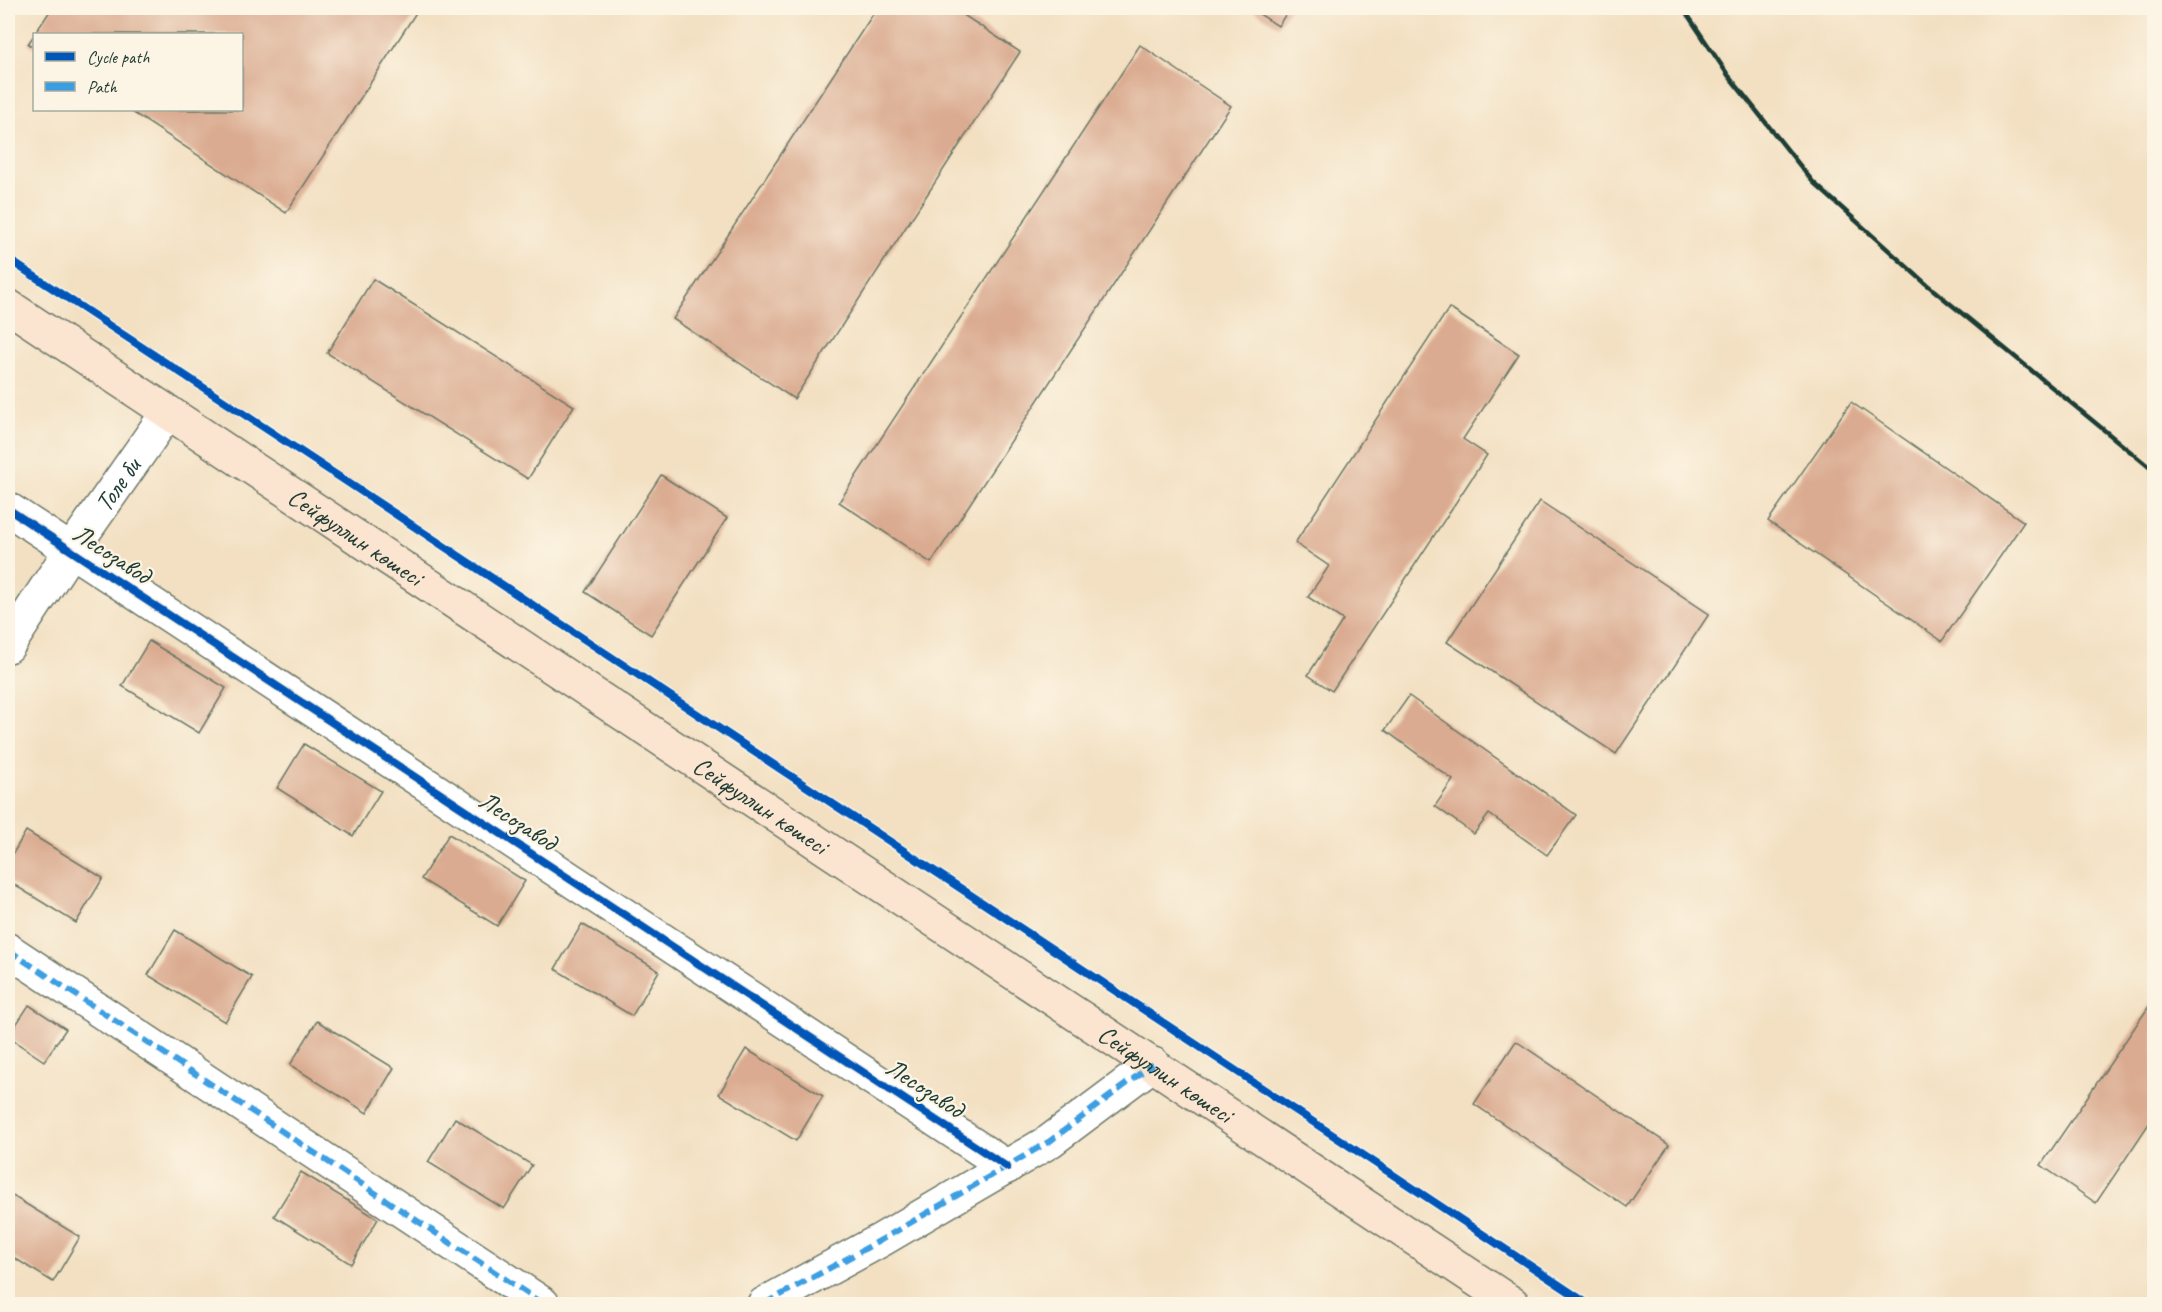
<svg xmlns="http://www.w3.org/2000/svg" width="2162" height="1312" viewBox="0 0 2162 1312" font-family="Caveat,sans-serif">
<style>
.building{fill:#daab90}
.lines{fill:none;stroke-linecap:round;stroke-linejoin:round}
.minor-casing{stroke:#697666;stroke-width:36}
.secondary-casing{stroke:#697666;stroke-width:36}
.minor{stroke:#fff;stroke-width:33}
.secondary{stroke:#fce5d0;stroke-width:33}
.rail{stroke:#1f3d34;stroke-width:4.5}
.quiet{stroke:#3c9ee2;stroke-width:6;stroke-dasharray:12 6;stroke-linecap:butt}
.cycleway-casing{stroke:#fcf5e5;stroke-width:11}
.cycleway{stroke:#0057b8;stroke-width:8}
.labels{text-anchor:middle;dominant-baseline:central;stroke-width:4.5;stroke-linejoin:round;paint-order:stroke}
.street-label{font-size:26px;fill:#1f3d34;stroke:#fcf5e5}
</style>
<rect width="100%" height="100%" fill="#fcf5e5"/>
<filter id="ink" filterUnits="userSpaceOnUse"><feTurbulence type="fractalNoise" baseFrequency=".0167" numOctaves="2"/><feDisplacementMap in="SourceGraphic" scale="12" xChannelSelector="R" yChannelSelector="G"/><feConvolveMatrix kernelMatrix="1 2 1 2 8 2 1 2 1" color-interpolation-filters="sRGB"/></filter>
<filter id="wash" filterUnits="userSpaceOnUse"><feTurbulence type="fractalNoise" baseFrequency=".008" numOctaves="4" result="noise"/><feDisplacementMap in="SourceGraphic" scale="24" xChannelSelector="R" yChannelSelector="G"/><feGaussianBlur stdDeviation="1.35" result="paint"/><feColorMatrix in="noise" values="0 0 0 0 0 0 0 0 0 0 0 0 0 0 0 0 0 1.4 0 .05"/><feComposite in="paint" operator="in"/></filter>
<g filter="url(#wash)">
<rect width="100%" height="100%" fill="#f3e0c2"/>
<g id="blocks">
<g class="building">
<path d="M52 8H419L286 213 129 110H242V34H34V48L28 44Z"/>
<path d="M877 8H953L1020 52 794 399 673 319Z"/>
<path d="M1250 8H1290L1278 26Z"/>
<path d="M1140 45 1231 106 931 563 839 502Z"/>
<path d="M373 279 574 406 528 479 327 353Z"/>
<path d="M1449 308 1519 354 1463 439 1487 455 1332 691 1308 675 1343 620 1308 597 1329 566 1295 543Z"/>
<path d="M1851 402 2024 522 1942 641 1768 521Z"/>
<path d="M661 475 727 518 651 635 585 592Z"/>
<path d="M1540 501 1709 614 1616 754 1447 642Z"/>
<path d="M149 641 226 688 199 733 122 686Z"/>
<path d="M1409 696 1576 815 1547 855 1489 814 1474 834 1435 806 1453 780 1385 730Z"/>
<path d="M304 744 381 791 353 836 277 788Z"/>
<path d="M26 831 103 878 76 923 8 881V862Z"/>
<path d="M449 834 525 881 497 926 421 879Z"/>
<path d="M582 924 659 971 632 1016 555 969Z"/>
<path d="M175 930 252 977 225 1022 148 975Z"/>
<path d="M2154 999V1116L2096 1203 2041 1165Z"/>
<path d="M29 1005 66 1029 44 1061 8 1037Z"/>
<path d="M317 1021 394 1068 367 1113 290 1065Z"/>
<path d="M1516 1041 1669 1145 1627 1207 1474 1104Z"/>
<path d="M746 1049 823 1096 796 1141 719 1094Z"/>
<path d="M455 1118 532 1165 504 1209 428 1162Z"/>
<path d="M301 1172 378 1219 351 1264 274 1216Z"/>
<path d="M8 1193 80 1237 53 1282 8 1254Z"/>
</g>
</g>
</g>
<g filter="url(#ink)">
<use href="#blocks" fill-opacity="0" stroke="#697666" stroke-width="1.5"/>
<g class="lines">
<defs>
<g id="minor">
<path d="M8 509 1007 1167"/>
<path id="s1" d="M8 646 63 562 168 412"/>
<path d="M8 950 543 1304"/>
<path d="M764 1304 881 1240 1050 1141 1153 1064"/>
</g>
<g id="secondary">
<path id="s2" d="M8 306 1513 1304"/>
</g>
</defs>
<use href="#minor" class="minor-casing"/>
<use href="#secondary" class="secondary-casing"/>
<use href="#minor" class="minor"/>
<use href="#secondary" class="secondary"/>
<path class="rail" d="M1683 8 1728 75 1813 182 1925 283 2154 471"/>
<g class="quiet">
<path d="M8 950 543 1304"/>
<path d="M764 1304 881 1240 1050 1141 1153 1064"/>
</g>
<defs>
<g id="cycleway">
<path d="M8 259 341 478 1588 1304"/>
<path d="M8 509 1007 1167"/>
</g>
</defs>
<use href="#cycleway" class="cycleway-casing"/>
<use href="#cycleway" class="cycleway"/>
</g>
</g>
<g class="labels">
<g class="street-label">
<text stroke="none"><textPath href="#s1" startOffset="195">Толе би</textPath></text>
<text stroke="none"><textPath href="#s2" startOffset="417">Сейфуллин көшесі</textPath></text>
<text transform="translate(112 554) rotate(33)">Лесозавод</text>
<text stroke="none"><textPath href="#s2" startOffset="903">Сейфуллин көшесі</textPath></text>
<text transform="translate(518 821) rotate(33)">Лесозавод</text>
<text stroke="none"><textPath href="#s2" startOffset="1389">Сейфуллин көшесі</textPath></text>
<text transform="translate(925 1088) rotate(33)">Лесозавод</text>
</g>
</g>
<rect width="2162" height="1312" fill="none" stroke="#fcf5e5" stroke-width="30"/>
<rect x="33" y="33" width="210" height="78" fill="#fcf5e5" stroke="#a4ab9e" stroke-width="1.5"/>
<rect x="45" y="52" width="30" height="9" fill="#0057b8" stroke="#a4ab9e" stroke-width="1.5"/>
<text x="87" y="63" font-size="18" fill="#1f3d34">Cycle path</text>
<rect x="45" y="82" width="30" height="9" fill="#3c9ee2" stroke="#a4ab9e" stroke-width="1.5"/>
<text x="87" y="93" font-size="18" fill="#1f3d34">Path</text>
</svg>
